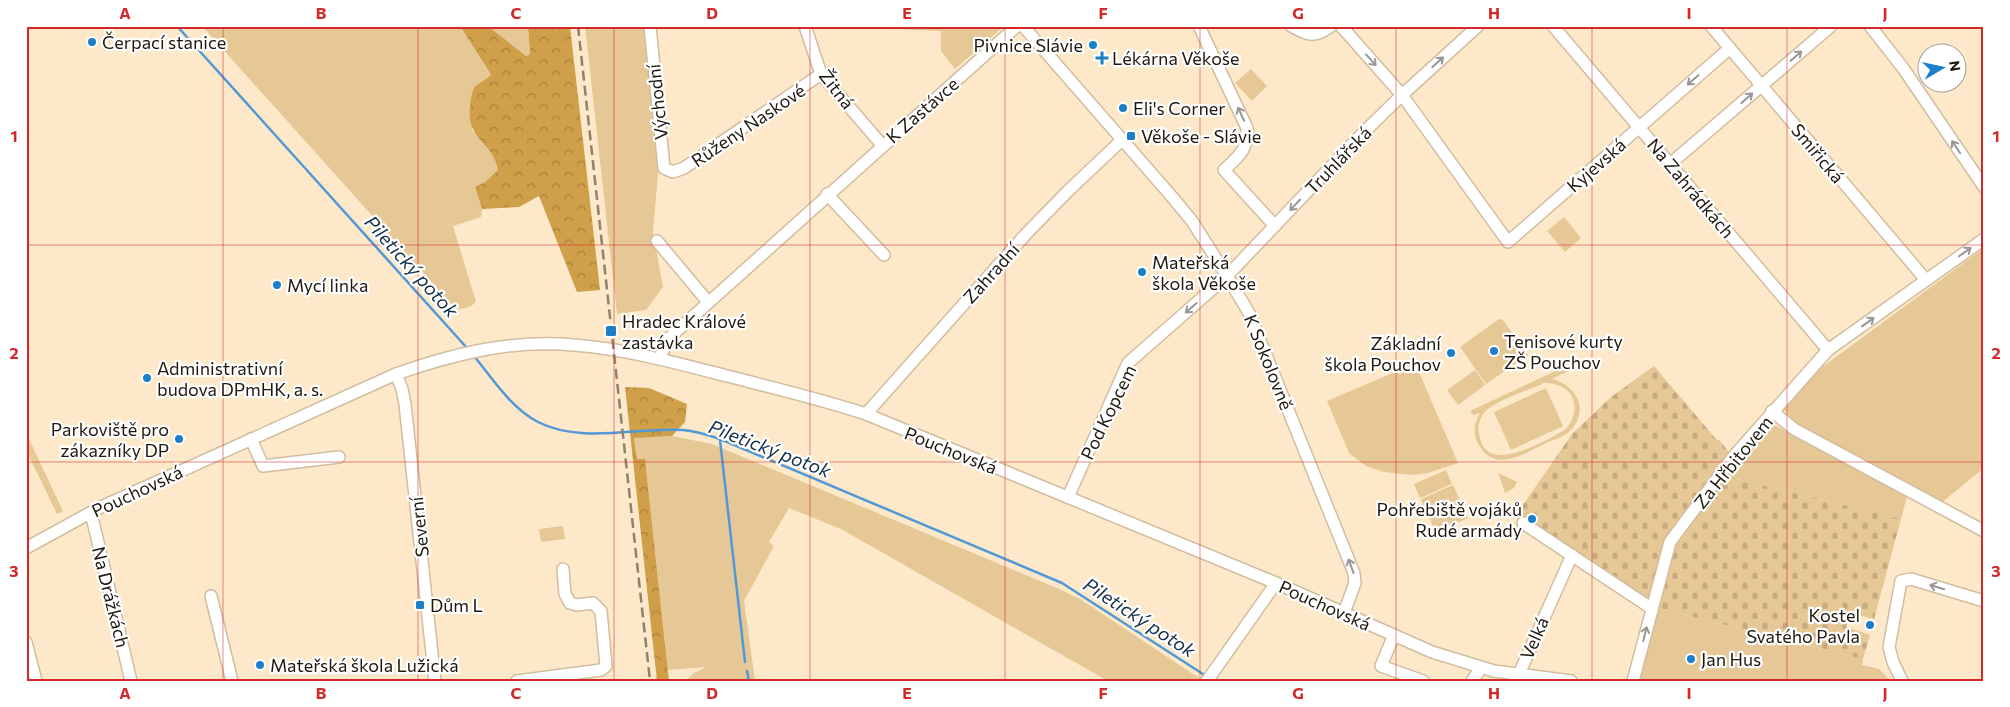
<svg xmlns="http://www.w3.org/2000/svg" width="2010" height="707" viewBox="0 0 2010 707" font-family="Commissioner,sans-serif">
<style>
.green{fill:#e6c796;fill-rule:evenodd}
.forest{fill:url(#forest-crowns)}
.cemetery{fill:url(#cemetery-stones)}
.lines{fill:none;stroke-linecap:round;stroke-linejoin:round}
.stream{stroke:#5198d7;stroke-width:2.5}
.minor-casing{stroke:#d1bd9f;stroke-width:14}
.minor{stroke:#fff;stroke-width:11}
.rail{stroke:#8f816b;stroke-width:2.5;stroke-dasharray:10 5;stroke-linecap:butt}
.oneway{stroke:#9a9792}
.grid{fill:none;stroke:#d62828;stroke-width:1;stroke-opacity:0.55}
.poi-dot{fill:#1b7fca;stroke:#fff;stroke-width:2}
.labels{text-anchor:middle;dominant-baseline:central;stroke-width:4.5;stroke-linejoin:round;paint-order:stroke}
.poi-label{font-size:18px;fill:#1f180d;stroke:#fff;text-anchor:start}
.street-label{font-size:18px;fill:#1f180d;stroke:#fff}
.water-label{font-size:19px;font-style:italic;fill:#102e48;stroke:#fff}
.neatline{fill:none;stroke:#d62828;stroke-width:2}
.grid-label{font-size:16px;text-anchor:middle;font-weight:bold;fill:#d62828}
</style>
<defs>
<pattern id="forest-crowns" width="20" height="18" patternUnits="userSpaceOnUse" patternTransform="scale(1.25)"><rect width="20" height="18" fill="#cf9f49"/><path d="M2 6a3 3 0 1 1 6 0M12 15a3 3 0 1 1 6 0" fill="none" stroke="#a7813b"/></pattern>
<pattern id="cemetery-stones" width="16" height="16" patternUnits="userSpaceOnUse" patternTransform="scale(1.25)"><rect width="16" height="16" fill="#e6c796"/><path d="M2 7V4a2 2 0 0 1 4 0v3zM10 15v-3a2 2 0 0 1 4 0v3z" fill="#c5aa80"/></pattern>
</defs>
<rect width="100%" height="100%" fill="#fde9c9"/>
<g class="green">
<path d="M202 26H460L491 76 476 86 472 130 497 161 498 170 485 182 475 187 482 209 481 217 453 226 476 302C470 308 463 310 455 308Z"/>
<path d="M488 26H528L530 54 526 56Z"/>
<path d="M585 26H644L658 174 653 232 663 287 646 310 617 314Z"/>
<path d="M817 26H1004L955 69 941 51V31Z"/>
<path d="M1251 69 1267 86 1252 101 1235 83Z"/>
<path d="M1564 217 1581 238 1565 252 1547 231Z"/>
<path d="M1984 248V468L1941 503 1802 431 1782 407 1806 379Z"/>
<path d="M1499 319 1503 320 1528 355 1486 384 1460 347Z"/>
<path d="M1568 365 1570 370 1552 379C1577 386 1590 410 1570 431 1564 437 1553 440 1546 443 1525 453 1495 474 1479 445 1472 434 1474 423 1480 413L1473 415 1470 411ZM1544 383C1574 383 1584 408 1565 430 1545 440 1484 479 1479 433 1477 424 1481 415 1488 409 1500 399 1529 390 1544 383Z"/>
<path d="M1409 366 1418 370 1458 463 1428 473 1413 475 1384 472 1366 466 1349 453 1327 401Z"/>
<path d="M1475 370 1485 385 1458 405 1447 390Z"/>
<path d="M1546 388 1563 426 1511 450 1494 412Z"/>
<path d="M1767 421 1907 496 1901 519 1725 476Z"/>
<path d="M26 433 63 511 57 514 26 450Z"/>
<path d="M672 436 712 444 1057 588 1080 599 1202 680 1108 681 841 529 789 508 769 542 774 546 744 601 755 681H686L694 673 706 667 668 670 645 459H637L634 437Z"/>
<path d="M1446 470 1452 484 1420 498 1414 484Z"/>
<path d="M1498 473 1517 482 1514 488 1505 493Z"/>
<path d="M1453 485 1468 518 1436 533 1421 499Z"/>
<path d="M563 526 565 539 541 542 539 529Z"/>
<path d="M1657 608 1863 659 1862 665 1879 669 1891 681H1639Z"/>
</g>
<g class="forest">
<path d="M460 26H488L526 56 530 54 528 26H570L600 290 577 292 539 196 519 207 482 209 475 187 485 182 498 170C494 143 466 141 470 107 471 100 471 93 475 87 478 83 486 80 491 75Z"/>
<path d="M625 387 649 388 687 404 685 422 672 436 634 438 637 459H645L669 681H657Z"/>
</g>
<g class="cemetery">
<path d="M1654 366 1716 439 1719 440 1730 453 1717 472 1713 474 1715 477 1664 545 1649 600 1645 601 1516 515 1572 434 1611 397Z"/>
<path d="M1725 476 1901 519 1874 619 1850 613 1846 627 1870 635 1863 659 1657 608 1673 544Z"/>
</g>
<g class="lines">
<g class="stream">
<path d="M177 26 467 348"/>
<path d="M474 356C493 379 511 408 538 422 581 444 637 427 683 430 695 431 708 435 720 439L1062 583 1206 676"/>
<path d="M720 440 745 662"/>
<path d="M747 671 749 681"/>
</g>
<defs>
<g id="minor">
<path d="M650 26 664 168 673 172 684 168 821 74"/>
<path d="M805 26 821 74 882 145"/>
<path d="M1023 26 1173 198 1192 221 1227 276 1249 313 1354 573 1355 583 1344 613"/>
<path d="M1199 26 1247 128C1248 150 1239 156 1224 170L1275 226"/>
<path d="M1291 26C1308 35 1313 39 1331 26"/>
<path d="M1341 26 1402 95 1508 242 1730 48"/>
<path d="M1553 26 1828 350"/>
<path d="M1711 26 1926 280"/>
<path d="M1870 26 1903 68 1984 187"/>
<path d="M1670 164 1831 26"/>
<path d="M827 194 884 255"/>
<path d="M657 241 708 302"/>
<path d="M659 359 669 338 1017 26"/>
<path d="M396 374 402 389 405 404 435 681"/>
<path d="M1772 411 1794 429 1984 531"/>
<path d="M866 414 1026 234 1068 191 1123 139"/>
<path d="M251 439 263 466 339 457"/>
<path d="M1068 497 1128 363 1227 276 1363 133 1402 95 1478 26"/>
<path d="M91 513 131 681"/>
<path d="M1523 523 1651 608"/>
<path d="M26 548 99 508 396 374C453 354 513 339 574 345 626 349 677 363 727 376 774 388 820 399 866 414L1276 583 1432 652 1494 671 1571 681"/>
<path d="M211 596 232 681"/>
<path d="M1394 635 1381 666 1423 681"/>
<path d="M26 642 36 681"/>
<path d="M1519 674 1572 555"/>
<path d="M517 681 601 670 606 666 601 611 593 603 577 605 570 603 565 594 563 569"/>
<path d="M1207 681 1276 583"/>
<path d="M1472 681 1481 668"/>
<path d="M1633 681 1670 542 1734 456 1828 350 1984 239"/>
<path d="M1902 681 1893 662 1889 647 1901 581 1911 579 1984 601"/>
</g>
</defs>
<use href="#minor" class="minor-casing"/>
<use href="#minor" class="minor"/>
<path class="rail" d="M578 26 650 681"/>
</g>
<defs><path id="oneway-shaft" d="M-6 0H5M1.5-3L5.5 0L1.5 3" fill="none" stroke-width="1.6" stroke-linecap="round" stroke-linejoin="round" transform="scale(1.25)"/></defs>
<g class="oneway">
<use href="#oneway-shaft" transform="translate(1796 56) rotate(-41)"/>
<use href="#oneway-shaft" transform="translate(1371 60) rotate(48)"/>
<use href="#oneway-shaft" transform="translate(1438 62) rotate(-42)"/>
<use href="#oneway-shaft" transform="translate(1693 80) rotate(139)"/>
<use href="#oneway-shaft" transform="translate(1747 98) rotate(-41)"/>
<use href="#oneway-shaft" transform="translate(1241 114) rotate(-115)"/>
<use href="#oneway-shaft" transform="translate(1956 147) rotate(-124)"/>
<use href="#oneway-shaft" transform="translate(1295 205) rotate(133)"/>
<use href="#oneway-shaft" transform="translate(1965 252) rotate(-35)"/>
<use href="#oneway-shaft" transform="translate(1191 308) rotate(139)"/>
<use href="#oneway-shaft" transform="translate(1868 322) rotate(-36)"/>
<use href="#oneway-shaft" transform="translate(1351 566) rotate(-110)"/>
<use href="#oneway-shaft" transform="translate(1937 587) rotate(-163)"/>
<use href="#oneway-shaft" transform="translate(1645 634) rotate(-76)"/>
</g>
<path class="grid" d="M223 26V681M418 26V681M614 26V681M810 26V681M1005 26V681M1200 26V681M1396 26V681M1592 26V681M1787 26V681M26 245H1984M26 462H1984"/>
<g class="poi-dot">
<circle cx="92" cy="42" r="5"/>
<circle cx="1093" cy="45" r="5"/>
<path d="M1099.5 50.5h5v5h5v5h-5v5h-5v-5h-5v-5h5z"/>
<circle cx="1123" cy="108" r="5"/>
<rect x="1126" y="131" width="10" height="10" rx="2.5"/>
<circle cx="1142" cy="272" r="5"/>
<circle cx="277" cy="285" r="5"/>
<rect x="605" y="325" width="12" height="12" rx="2.5"/>
<circle cx="1494" cy="351" r="5"/>
<circle cx="1451" cy="353" r="5"/>
<circle cx="147" cy="378" r="5"/>
<circle cx="179" cy="439" r="5"/>
<circle cx="1532" cy="519" r="5"/>
<rect x="415" y="600" width="10" height="10" rx="2.5"/>
<circle cx="1870" cy="625" r="5"/>
<circle cx="1691" cy="659" r="5"/>
<circle cx="260" cy="665" r="5"/>
</g>
<g class="labels">
<g class="poi-label">
<text x="102" y="42">Čerpací stanice</text>
<text x="1083" y="45" text-anchor="end">Pivnice Slávie</text>
<text x="1112" y="58">Lékárna Věkoše</text>
<text x="1133" y="108">Eli's Corner</text>
<text x="1141" y="136">Věkoše - Slávie</text>
<text x="1152" y="262">Mateřská<tspan x="1152" dy="21">škola Věkoše</tspan></text>
<text x="287" y="285">Mycí linka</text>
<text x="622" y="321">Hradec Králové<tspan x="622" dy="21">zastávka</tspan></text>
<text x="1504" y="341">Tenisové kurty<tspan x="1504" dy="21">ZŠ Pouchov</tspan></text>
<text x="1441" y="343" text-anchor="end">Základní<tspan x="1441" dy="21">škola Pouchov</tspan></text>
<text x="157" y="368">Administrativní<tspan x="157" dy="21">budova DPmHK, a. s.</tspan></text>
<text x="169" y="429" text-anchor="end">Parkoviště pro<tspan x="169" dy="21">zákazníky DP</tspan></text>
<text x="1522" y="509" text-anchor="end">Pohřebiště vojáků<tspan x="1522" dy="21">Rudé armády</tspan></text>
<text x="430" y="605">Dům L</text>
<text x="1860" y="615" text-anchor="end">Kostel<tspan x="1860" dy="21">Svatého Pavla</tspan></text>
<text x="1701" y="659">Jan Hus</text>
<text x="270" y="665">Mateřská škola Lužická</text>
</g>
<g class="street-label">
<text transform="translate(837 89) rotate(52)">Žitná</text>
<text transform="translate(657 102) rotate(-96)">Východní</text>
<text transform="translate(922 110) rotate(-41)">K Zastávce</text>
<text transform="translate(748 125) rotate(-34)">Růženy Naskové</text>
<text transform="translate(1818 153) rotate(50)">Smiřická</text>
<text transform="translate(1338 160) rotate(-46)">Truhlářská</text>
<text transform="translate(1596 165) rotate(-41)">Kyjevská</text>
<text transform="translate(1691 188) rotate(50)">Na Zahrádkách</text>
<text transform="translate(991 273) rotate(-48)">Zahradní</text>
<text transform="translate(1269 362) rotate(68)">K Sokolovně</text>
<text transform="translate(1108 412) rotate(-64)">Pod Kopcem</text>
<text transform="translate(951 450) rotate(22)">Pouchovská</text>
<text transform="translate(1733 462) rotate(-51)">Za Hřbitovem</text>
<text transform="translate(137 491) rotate(-25)">Pouchovská</text>
<text transform="translate(419 527) rotate(-96)">Severní</text>
<text transform="translate(111 597) rotate(76)">Na Drážkách</text>
<text transform="translate(1325 605) rotate(24)">Pouchovská</text>
<text transform="translate(1534 638) rotate(-66)">Velká</text>
</g>
<g class="water-label">
<text transform="translate(412 266) rotate(48)">Piletický potok</text>
<text transform="translate(770 448) rotate(21)">Piletický potok</text>
<text transform="translate(1140 617) rotate(33)">Piletický potok</text>
</g>
</g>
<rect width="2010" height="707" fill="none" stroke="#ffffff" stroke-width="55"/>
<g transform="translate(1942 68) rotate(81)"><circle r="24" fill="#ffffff" stroke="#a5a39e"/>
<path d="M0-4L9 19L0 12L-9 19Z" fill="#1b7fca"/>
<text y="-8" font-size="14" font-weight="bold" text-anchor="middle" fill="#1f180d">N</text>
</g>
<rect x="28" y="28" width="1954" height="652" class="neatline"/>
<g class="grid-label">
<text x="125" y="19">A</text>
<text x="321" y="19">B</text>
<text x="516" y="19">C</text>
<text x="712" y="19">D</text>
<text x="907" y="19">E</text>
<text x="1103" y="19">F</text>
<text x="1298" y="19">G</text>
<text x="1494" y="19">H</text>
<text x="1689" y="19">I</text>
<text x="1885" y="19">J</text>
<text x="14" y="142">1</text>
<text x="1996" y="142">1</text>
<text x="14" y="359">2</text>
<text x="1996" y="359">2</text>
<text x="14" y="577">3</text>
<text x="1996" y="577">3</text>
<text x="125" y="699">A</text>
<text x="321" y="699">B</text>
<text x="516" y="699">C</text>
<text x="712" y="699">D</text>
<text x="907" y="699">E</text>
<text x="1103" y="699">F</text>
<text x="1298" y="699">G</text>
<text x="1494" y="699">H</text>
<text x="1689" y="699">I</text>
<text x="1885" y="699">J</text>
</g>
</svg>
